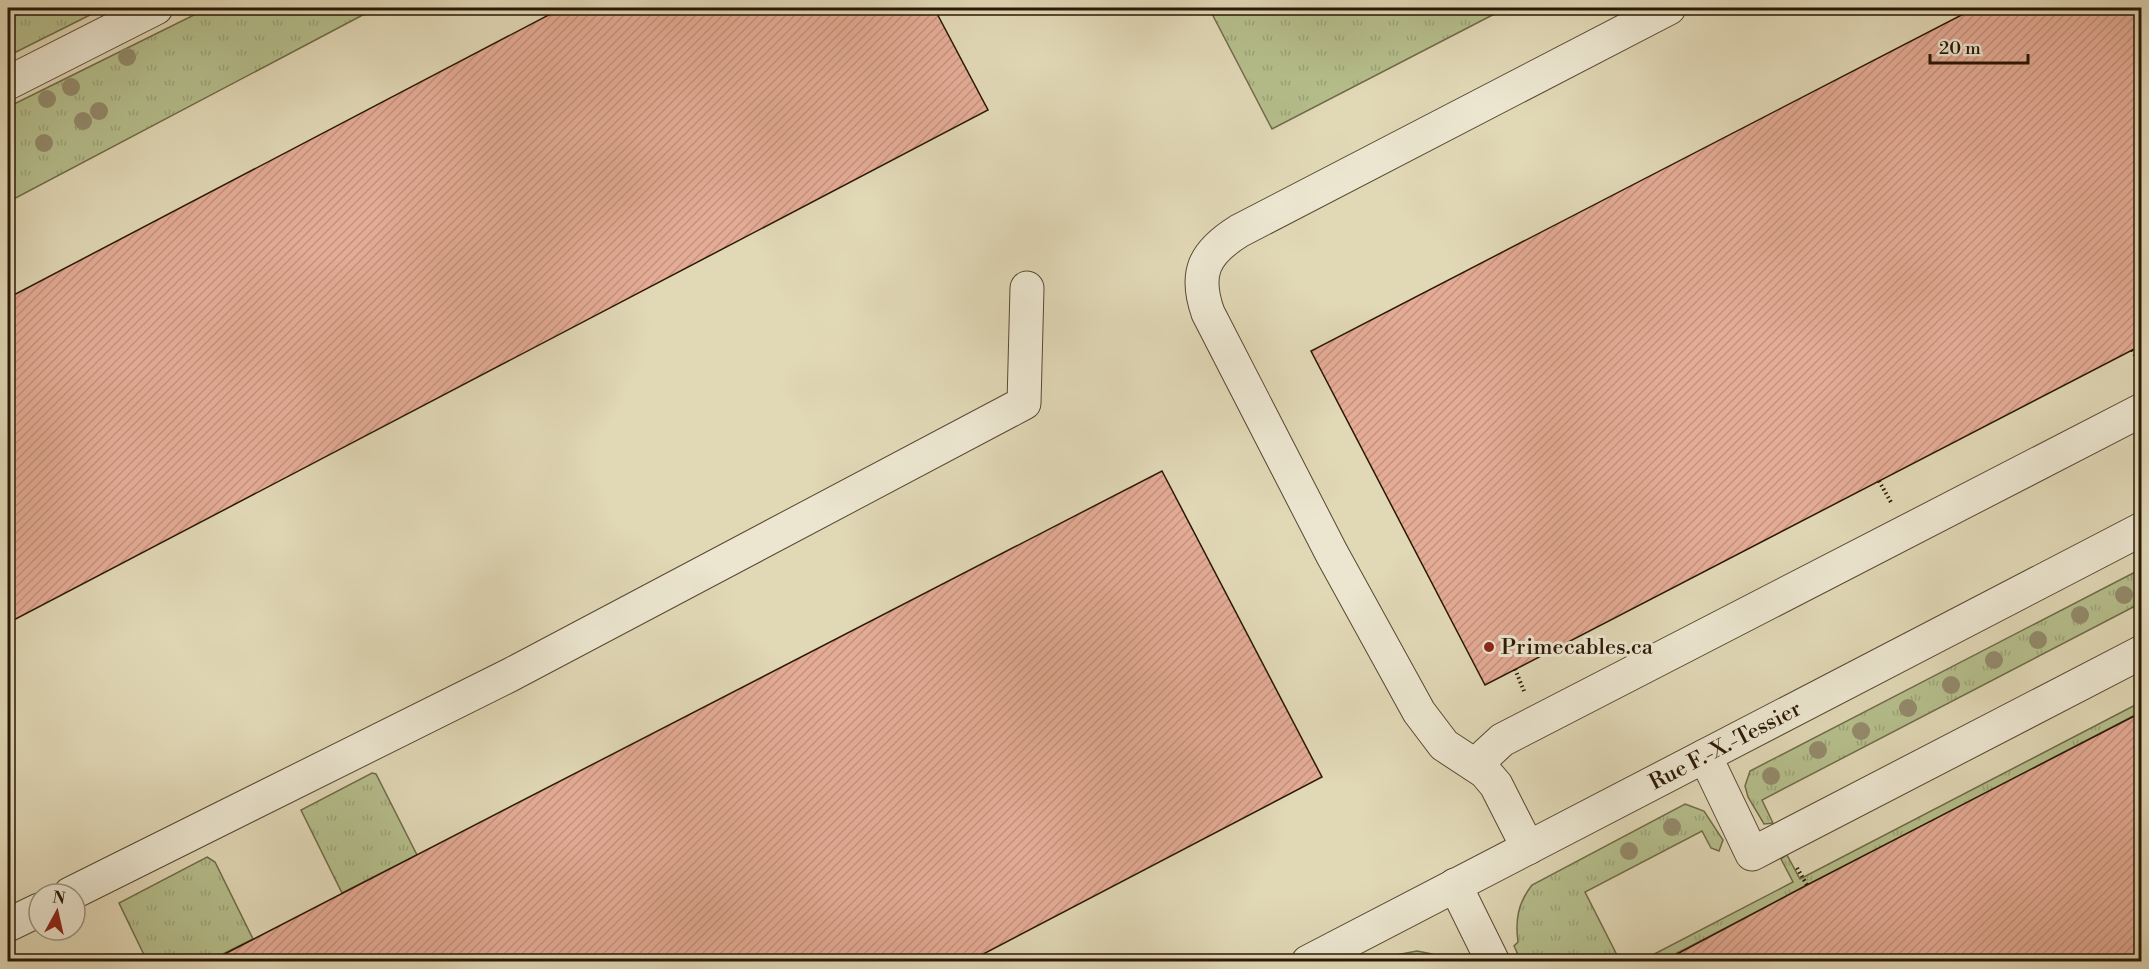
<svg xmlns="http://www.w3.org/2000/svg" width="2149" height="969" viewBox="0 0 2149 969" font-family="'Libre Bodoni',serif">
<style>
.grass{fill:url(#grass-tufts);stroke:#706b49;stroke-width:1.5}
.building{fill:url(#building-hatch);stroke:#2a1806;stroke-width:1.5}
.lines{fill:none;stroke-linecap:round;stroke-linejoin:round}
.minor-casing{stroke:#584832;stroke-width:35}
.path{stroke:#2a1806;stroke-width:4;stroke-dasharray:1.5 3;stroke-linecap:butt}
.minor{stroke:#ece6d0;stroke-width:33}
.tree{fill:#938a6b}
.poi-dot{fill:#8f2418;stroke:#ece6d0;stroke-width:2}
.labels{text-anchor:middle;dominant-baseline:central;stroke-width:6;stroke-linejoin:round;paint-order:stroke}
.poi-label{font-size:22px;fill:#2a1806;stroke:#ece6d0;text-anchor:start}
.street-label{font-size:22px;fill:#2a1806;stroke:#ece6d0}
</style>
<defs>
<pattern id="grass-tufts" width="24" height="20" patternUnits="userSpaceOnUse" patternTransform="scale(1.5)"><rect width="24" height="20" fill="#b5be8c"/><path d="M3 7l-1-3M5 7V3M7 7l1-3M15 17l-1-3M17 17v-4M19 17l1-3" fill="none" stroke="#9ca377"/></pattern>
<pattern id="building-hatch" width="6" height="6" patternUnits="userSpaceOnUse" patternTransform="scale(1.5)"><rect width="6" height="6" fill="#e4ab95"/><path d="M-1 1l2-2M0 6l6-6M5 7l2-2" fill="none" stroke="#c4927f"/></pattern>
</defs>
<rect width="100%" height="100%" fill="#e1d8b6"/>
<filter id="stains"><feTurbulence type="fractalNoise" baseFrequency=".00333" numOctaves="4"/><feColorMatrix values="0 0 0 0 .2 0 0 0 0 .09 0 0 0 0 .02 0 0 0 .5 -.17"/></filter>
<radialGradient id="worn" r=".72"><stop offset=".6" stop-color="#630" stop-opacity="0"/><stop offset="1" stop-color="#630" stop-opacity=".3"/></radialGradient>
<g class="grass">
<path d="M28 8H104L8 56V20Z"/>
<path d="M208 8H376L8 202V107Z"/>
<path d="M1209 8H1506L1272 129Z"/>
<path d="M2141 569V603L1762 800 1773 823 1764 824 1748 797 1745 786 1750 771Z"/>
<path d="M2141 702V712L1662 961 1639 962 1793 882 1781 859 1787 855 1800 879Z"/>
<path d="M372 773 376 774 417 855 342 893 301 810Z"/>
<path d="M1685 804 1704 811 1723 840 1719 851 1711 848 1702 831 1585 892 1620 961H1521L1514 946 1518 942C1515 920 1518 903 1532 885Z"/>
<path d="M207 857 215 862 253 939 209 961H147L119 903Z"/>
<path d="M1417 951 1432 954 1445 961H1383L1396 955Z"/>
</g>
<g class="building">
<path d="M562 8H934L988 110 8 623V298Z"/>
<path d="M1975 8H2142V345L1485 685 1311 351Z"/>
<path d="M1162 471 1322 777 968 962H209Z"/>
<path d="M2142 712V962H1662L1807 885Z"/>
</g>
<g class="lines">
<defs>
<g id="minor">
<path d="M8 83 156 8"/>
<path d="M1705 756 1752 854 2142 652"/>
<path d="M1475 765 1502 740 2142 410"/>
<path d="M1528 848 1496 785 1485 772 1444 745 1419 712 1332 554 1208 313C1194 273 1204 253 1239 231L1669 8"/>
<path d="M1455 885 1493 962"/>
<path d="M70 894 510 675 1024 403 1027 288"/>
<path d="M8 925 39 910"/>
<path id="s1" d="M1308 962 2142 529"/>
</g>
</defs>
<use href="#minor" class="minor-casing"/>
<g class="path">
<path d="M8 10 12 8"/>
<path d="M2132 350 2142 366"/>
<path d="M1879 481 1892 504"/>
<path d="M1515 669 1524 691"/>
<path d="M1797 868 1807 885"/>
</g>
<use href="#minor" class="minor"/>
</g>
<g class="tree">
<circle cx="127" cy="57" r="9"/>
<circle cx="71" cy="87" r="9"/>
<circle cx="47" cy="99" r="9"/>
<circle cx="99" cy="111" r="9"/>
<circle cx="83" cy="121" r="9"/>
<circle cx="44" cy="143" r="9"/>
<circle cx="2124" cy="595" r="9"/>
<circle cx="2080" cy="615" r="9"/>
<circle cx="2038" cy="640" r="9"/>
<circle cx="1994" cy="660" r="9"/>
<circle cx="1951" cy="685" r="9"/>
<circle cx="1908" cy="708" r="9"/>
<circle cx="1861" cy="731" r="9"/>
<circle cx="1818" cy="750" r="9"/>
<circle cx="1771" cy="776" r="9"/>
<circle cx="1672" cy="827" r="9"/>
<circle cx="1629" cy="851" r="9"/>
</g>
<circle class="poi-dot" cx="1489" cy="647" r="6"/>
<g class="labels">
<g class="poi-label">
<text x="1501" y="647">Primecables.ca</text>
</g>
<g class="street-label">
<text stroke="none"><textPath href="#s1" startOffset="470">Rue F.-X.-Tessier</textPath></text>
</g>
</g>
<rect width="2149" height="969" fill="none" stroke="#e1d8b6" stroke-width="30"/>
<rect x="9" y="9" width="2131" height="951" fill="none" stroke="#2a1806" stroke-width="3"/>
<rect x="15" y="15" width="2119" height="939" fill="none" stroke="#2a1806" stroke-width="1.5"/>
<g transform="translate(57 912) rotate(8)"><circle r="28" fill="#ece6d0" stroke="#9e947f" stroke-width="1.5"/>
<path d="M0-4.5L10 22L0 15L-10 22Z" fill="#8f2418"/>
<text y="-9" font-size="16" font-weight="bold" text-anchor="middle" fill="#2a1806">N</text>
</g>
<path d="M1930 54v9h98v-9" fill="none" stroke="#2a1806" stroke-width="3"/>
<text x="1939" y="54" font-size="18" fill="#2a1806" stroke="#ece6d0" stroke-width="4.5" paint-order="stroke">20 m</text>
<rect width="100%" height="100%" filter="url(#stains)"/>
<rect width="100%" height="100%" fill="url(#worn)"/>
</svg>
